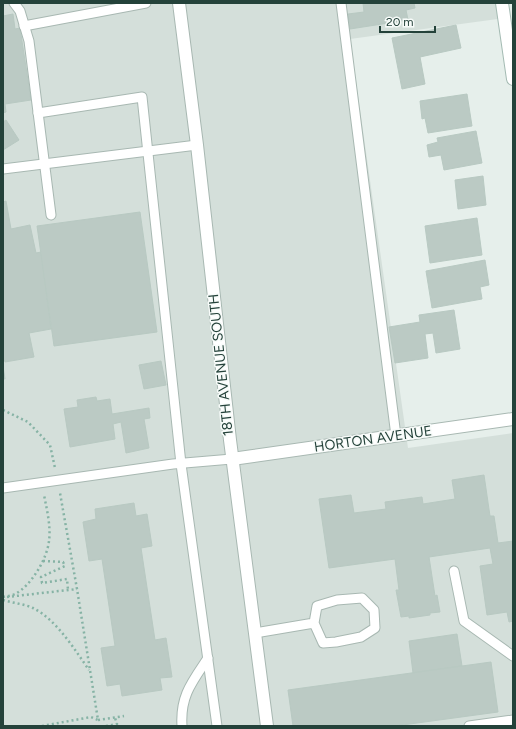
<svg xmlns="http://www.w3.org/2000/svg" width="516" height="729" viewBox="0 0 516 729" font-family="Figtree,sans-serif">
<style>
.built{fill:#d4dfda}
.building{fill:#bbcac4;stroke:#b8c9c2}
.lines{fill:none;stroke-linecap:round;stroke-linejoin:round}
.lane-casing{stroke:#a8b8b2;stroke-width:11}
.street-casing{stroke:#a8b8b2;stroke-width:14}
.secondary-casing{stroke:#a4bbb3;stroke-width:14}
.path{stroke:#86b3a5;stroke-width:2.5;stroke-dasharray:2 3;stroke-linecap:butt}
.lane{stroke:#fff;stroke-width:9}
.street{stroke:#fff;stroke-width:12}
.secondary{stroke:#fff;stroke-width:12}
.labels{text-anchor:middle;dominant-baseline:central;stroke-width:3;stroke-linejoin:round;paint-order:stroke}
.street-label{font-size:14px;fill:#24423a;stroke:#f7fbf9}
</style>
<rect width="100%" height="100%" fill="#e6efeb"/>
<path class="built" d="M3 3H502L505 18 350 39 408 448 513 433V726H3Z"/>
<g class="building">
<path d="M363 3H414L415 8 406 10 408 20 350 29 348 14 364 12Z"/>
<path d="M13 14 15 29 20 28 31 100 5 104 6 112 3 113V16Z"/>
<path d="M456 25 461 48 420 57 425 84 402 89 392 38Z"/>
<path d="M467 94 472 126 428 133 425 118 422 119 420 101Z"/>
<path d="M6 120 19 140 3 150V122Z"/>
<path d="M476 131 482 163 444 170 441 155 429 157 427 145 438 142 437 138Z"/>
<path d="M483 176 486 205 458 209 455 180Z"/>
<path d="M6 201 11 229 30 225 36 253 41 252 51 329 29 333 34 357 5 362 4 359H3V202Z"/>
<path d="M140 212 157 332 54 346 37 226Z"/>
<path d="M477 218 482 255 430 263 425 226Z"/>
<path d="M485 260 489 285 480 287 482 299 432 308 426 271Z"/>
<path d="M454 310 460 349 436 353 433 333 425 334 428 358 395 363 389 327 420 322 419 315Z"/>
<path d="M161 361 166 385 144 389 139 365Z"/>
<path d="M3 366 5 379H3Z"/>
<path d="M96 397 97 401 110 399 112 414 149 408 150 418 144 419 149 448 126 453 121 422 113 424 115 439 70 447 64 409 78 407 77 400Z"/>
<path d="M484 475 490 516H494L498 543 513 541V621L509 622 507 612 487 615 480 566 493 564 490 548 429 557 435 596 437 595 440 612 430 613V615L409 618V616L401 617 396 590H399L395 559 329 568 319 499 351 495 354 513 386 509 385 502 422 497 423 504 455 499 452 480Z"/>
<path d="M134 503 136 516 147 514 152 546 141 548 155 640 166 638 172 677 160 678 162 690 122 696 120 684 107 686 101 648 115 646 102 559 89 561 83 522 96 519 95 509Z"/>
<path d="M457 634 462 666 413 673 409 641Z"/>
<path d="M491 662 498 712 395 726H293L288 690Z"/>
</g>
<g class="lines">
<defs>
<g id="lane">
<path d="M14 3 20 11 29 41 51 215"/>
<path d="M341 3 396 436"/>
<path d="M24 26 146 3"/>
<path d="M38 113 142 97 181 464 217 726"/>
<path d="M3 169 197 145"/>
<path d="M3 488 173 464 232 459"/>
<path d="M454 571 464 621 513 656"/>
<path d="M255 633 314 623 317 606 337 600 362 598 374 610 375 628 361 637 336 642 323 643 314 623"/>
<path d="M182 726C180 696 192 682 208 658"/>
<path d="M469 726 513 720"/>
</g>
<g id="street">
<path d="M179 3 197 145 230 440 267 726"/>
<path d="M232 459 513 419"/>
</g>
<path id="secondary" d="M502 3 513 79"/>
</defs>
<use href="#lane" class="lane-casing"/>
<use href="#street" class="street-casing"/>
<use href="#secondary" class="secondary-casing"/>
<g class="path">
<path d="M3 410 28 422 50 445 55 468"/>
<path d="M43 561 63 562 65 566 41 577 42 583 67 579 68 590"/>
<path d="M3 597C7 596 11 596 15 594 31 586 47 559 49 541 51 527 47 510 44 495"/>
<path d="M7 597 77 589"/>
<path d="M3 600C13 603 24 604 33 608 56 619 75 650 89 670"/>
<path d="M98 720 124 716"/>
<path d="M42 726 91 717 98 720 77 589 60 493"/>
<path d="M106 726 117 724 115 718"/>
</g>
<use href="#lane" class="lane"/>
<use href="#street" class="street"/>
<use href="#secondary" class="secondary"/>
</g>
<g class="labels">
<g class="street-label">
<text transform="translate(221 365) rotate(-96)">18TH AVENUE SOUTH</text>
<text transform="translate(373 439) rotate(-8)">HORTON AVENUE</text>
</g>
</g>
<rect width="516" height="729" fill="none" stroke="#24423a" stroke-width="8"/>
<path d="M380 26v6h55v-6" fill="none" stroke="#24423a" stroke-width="2"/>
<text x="386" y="26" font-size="12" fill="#24423a" stroke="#f7fbf9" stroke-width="3" paint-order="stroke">20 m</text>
</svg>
